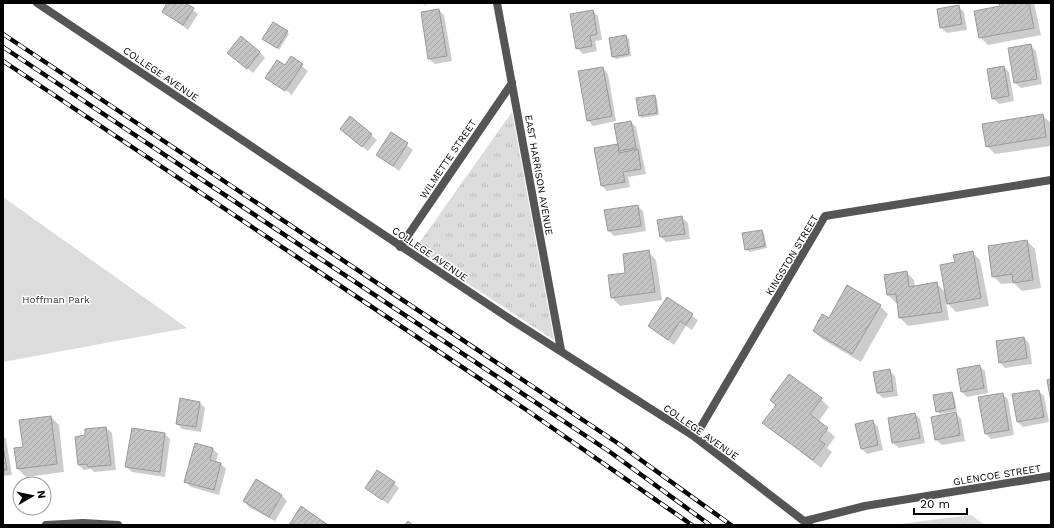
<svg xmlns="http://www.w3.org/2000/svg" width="1054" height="528" viewBox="0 0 1054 528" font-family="'Work Sans',sans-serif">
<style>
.grass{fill:url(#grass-tufts)}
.park{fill:#dcdcdc}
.shadow{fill:#0003}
.building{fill:url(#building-hatch);stroke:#999}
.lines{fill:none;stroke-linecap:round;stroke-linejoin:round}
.minor{stroke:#555;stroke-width:8}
.tertiary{stroke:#555;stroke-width:8}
.rail-casing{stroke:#000;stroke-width:4.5}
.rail{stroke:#fff;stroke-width:3;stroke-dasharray:9;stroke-linecap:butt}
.labels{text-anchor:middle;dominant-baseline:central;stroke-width:3;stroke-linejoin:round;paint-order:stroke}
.street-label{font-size:10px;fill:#000;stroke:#fff}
.park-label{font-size:10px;fill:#333;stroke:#fff}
</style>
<defs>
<pattern id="grass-tufts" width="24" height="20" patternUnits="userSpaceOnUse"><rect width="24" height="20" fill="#dcdcdc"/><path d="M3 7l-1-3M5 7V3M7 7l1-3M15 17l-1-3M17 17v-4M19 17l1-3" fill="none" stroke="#bbb"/></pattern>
<pattern id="building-hatch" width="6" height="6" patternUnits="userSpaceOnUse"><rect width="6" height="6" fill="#c4c4c4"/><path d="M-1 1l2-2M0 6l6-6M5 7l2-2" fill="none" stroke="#a7a7a7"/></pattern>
</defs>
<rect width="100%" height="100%" fill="#fff"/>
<g class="grass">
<path d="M512 112 554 340 415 249Z"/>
<path d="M971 515 985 525H892Z"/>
</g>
<path class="park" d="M3 197 187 328 3 362Z"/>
<g class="shadow">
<path d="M168 3H184L198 14 188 30 163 11Z"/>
<path d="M422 3H433L424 5Z"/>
<path d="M1001 3H1034L1041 35 988 45 980 37 1001 7Z"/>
<path d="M958 6 964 12 967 30 947 33 941 28Z"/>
<path d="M438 10 444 15 452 61 435 64 429 59Z"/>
<path d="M593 11 598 16 602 40 595 41 597 51 583 54 577 48Z"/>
<path d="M287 32 289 34 279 50 266 41Z"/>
<path d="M626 36 629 39 631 56 616 59 613 57Z"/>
<path d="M1030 45 1036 51 1042 84 1021 88 1015 83 1009 49Z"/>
<path d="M260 52 265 58 253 73 234 58Z"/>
<path d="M291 58 308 71 291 96 290 93 267 78 285 66Z"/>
<path d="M1004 67 1009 72 1014 101 999 104 993 98Z"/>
<path d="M603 68 608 74 616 121 593 126 588 120Z"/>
<path d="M655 97 657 99 659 115 642 118 639 115Z"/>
<path d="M1042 115 1051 123V146L995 154 987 146Z"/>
<path d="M350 117 377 140 368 151 346 134Z"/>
<path d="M631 122 636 127 646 174 628 177 630 187 607 191 602 186Z"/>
<path d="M391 133 413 150 399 171 377 155Z"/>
<path d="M637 206 643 211 646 231 614 236 609 231Z"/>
<path d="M682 218 688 223 690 239 666 242 661 237Z"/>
<path d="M761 231 764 233 767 248 749 252 746 249Z"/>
<path d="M1027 241 1035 249 1041 288 1022 291 1014 283 1001 284 993 276Z"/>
<path d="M648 251 656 260 662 300 620 306 612 298Z"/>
<path d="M972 252 980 260 989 306 956 312 946 302 949 320 908 326 900 318 898 303H896L888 295 885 276 906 272 914 280 915 287 937 284 946 293 956 263Z"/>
<path d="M667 298 698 320 692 330 686 326 674 345 649 326Z"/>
<path d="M880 306 888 314 861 362 822 339 814 331 829 319Z"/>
<path d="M1024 338 1029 343 1032 364 1005 368 1000 362Z"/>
<path d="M979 366 985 371 988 393 967 397 962 392Z"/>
<path d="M889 370 895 376 898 396 883 398 877 393 874 373Z"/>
<path d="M1039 391 1044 396 1049 422 1023 427 1018 422Z"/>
<path d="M952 393 954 396 957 411 940 414 937 411Z"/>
<path d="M1002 394 1008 399 1014 435 991 439 986 434Z"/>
<path d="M821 399 829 407 818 422 835 437 827 448 832 452 821 468 764 423 776 406 771 400Z"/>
<path d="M200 403 205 408 201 432 182 429 177 424Z"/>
<path d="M956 413 961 419 965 441 942 445 936 440 932 418Z"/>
<path d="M915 414 920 419 925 443 899 448 893 443Z"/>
<path d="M51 417 59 425 64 472 26 477 18 469 15 449 24 448Z"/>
<path d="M872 421 878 427 883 450 867 454 861 448Z"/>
<path d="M106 428 112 433 116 470 94 472 91 469 84 470 79 465 86 436Z"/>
<path d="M132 429 165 434 170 439 165 477 132 472 126 466Z"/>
<path d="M3 436 6 439 12 475 3 476Z"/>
<path d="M196 444 213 449 218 454 216 463 221 464 226 469 219 495 191 487 186 482Z"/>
<path d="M394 483 399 488 388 504 366 488Z"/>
<path d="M281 495 287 501 275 521 249 507 244 501Z"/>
</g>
<g class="building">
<path d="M167 3H185L194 8 183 25 162 12Z"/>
<path d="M999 3H1029L1034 28 979 38 974 11 1000 6Z"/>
<path d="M959 5 962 24 940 28 937 9Z"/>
<path d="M439 9 447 56 428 59 421 12Z"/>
<path d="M593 10 597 34 590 36 592 46 576 49 570 14Z"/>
<path d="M273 22 288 31 277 48 262 39Z"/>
<path d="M626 35 629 54 612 57 609 38Z"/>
<path d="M241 36 260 52 247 69 227 53Z"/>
<path d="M1031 44 1037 79 1014 83 1008 48Z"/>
<path d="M291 56 303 64 285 91 265 78 277 60 285 65Z"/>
<path d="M1004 66 1009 96 992 99 987 69Z"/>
<path d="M603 67 612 116 587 121 578 71Z"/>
<path d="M655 95 657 113 639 116 636 98Z"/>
<path d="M1043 114 1046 137 986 147 982 124Z"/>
<path d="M350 116 372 134 362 147 340 129Z"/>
<path d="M631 121 636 148 619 151 614 124Z"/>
<path d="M391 132 408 143 393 166 376 155Z"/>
<path d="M618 144 619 153 638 149 641 169 623 172 625 182 601 186 594 148Z"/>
<path d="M638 205 641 226 608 231 604 210Z"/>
<path d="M682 216 685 234 660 237 657 220Z"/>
<path d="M762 230 765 246 745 250 742 233Z"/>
<path d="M1027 240 1033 280 1013 283 1012 274 992 277 988 246Z"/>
<path d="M649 250 655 292 611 298 608 275 625 273 623 254Z"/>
<path d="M973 251 981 298 947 304 940 265 955 262 953 255Z"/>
<path d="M907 271 909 287 937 282 942 312 899 318 896 294 887 295 884 275Z"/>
<path d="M847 285 881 305 852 354 813 331 822 314 829 318Z"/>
<path d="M667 297 693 314 686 325 680 321 668 340 648 326Z"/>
<path d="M1024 337 1027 358 999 363 996 341Z"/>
<path d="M980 365 984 388 961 392 957 369Z"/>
<path d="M890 369 893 391 877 393 873 372Z"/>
<path d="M789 374 822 398 810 414 828 428 819 440 825 444 813 460 762 423 776 405 770 400Z"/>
<path d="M1051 379V402L1047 380Z"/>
<path d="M1039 390 1044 417 1017 422 1012 394Z"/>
<path d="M952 392 955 408 936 412 933 395Z"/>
<path d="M1003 393 1009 430 985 434 978 397Z"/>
<path d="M180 398 200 402 196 427 176 424Z"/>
<path d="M956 412 960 435 935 440 931 417Z"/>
<path d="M915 413 920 438 892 443 888 418Z"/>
<path d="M51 416 57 464 17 469 14 448 23 447 19 420Z"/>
<path d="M873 420 878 445 861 449 855 424Z"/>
<path d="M106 427 111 465 88 467 87 464 78 465 75 437 85 435V429Z"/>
<path d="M132 428 165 433 160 472 125 467Z"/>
<path d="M195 443 213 448 210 460 221 463 214 490 184 482Z"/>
<path d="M3 445 7 470H3Z"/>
<path d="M377 470 395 482 382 500 365 488Z"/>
<path d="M256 479 282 495 269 517 243 501Z"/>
<path d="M301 506 328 525H289Z"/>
<path d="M408 521 413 525H405Z"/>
</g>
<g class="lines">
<g class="minor">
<path d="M497 3 561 350"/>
<path d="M400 247 512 83"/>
<path d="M695 437 825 216 1051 180"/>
<path d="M805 521 865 506 1051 476"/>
<path d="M46 525 83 523 118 525"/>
</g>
<path class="tertiary" d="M37 3 507 317 695 437 809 525"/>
<defs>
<g id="rail">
<path d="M3 34 616 442 731 525"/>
<path d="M3 47 610 452 710 525"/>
<path d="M3 61 528 411 692 525"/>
</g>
</defs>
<use href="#rail" class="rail-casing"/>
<use href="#rail" class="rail"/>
</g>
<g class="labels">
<g class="street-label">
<text transform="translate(161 74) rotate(34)">COLLEGE AVENUE</text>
<text transform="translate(448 159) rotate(-56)">WILMETTE STREET</text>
<text transform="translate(539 175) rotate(80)">EAST HARRISON AVENUE</text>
<text transform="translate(430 254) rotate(34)">COLLEGE AVENUE</text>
<text transform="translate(792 255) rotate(-59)">KINGSTON STREET</text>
<text transform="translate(701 432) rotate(35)">COLLEGE AVENUE</text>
<text transform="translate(997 475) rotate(-9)">GLENCOE STREET</text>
</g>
<g class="park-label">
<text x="56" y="299">Hoffman Park</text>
</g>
</g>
<rect width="1054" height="528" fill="none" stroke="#000000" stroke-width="8"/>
<g transform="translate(32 496) rotate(81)"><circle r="19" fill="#ffffff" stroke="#999999"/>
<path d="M0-3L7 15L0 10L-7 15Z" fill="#000000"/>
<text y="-6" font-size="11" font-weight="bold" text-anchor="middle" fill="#000000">N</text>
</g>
<path d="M914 508v6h53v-6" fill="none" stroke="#000000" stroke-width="2"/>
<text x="920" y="508" font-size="12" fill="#000000" stroke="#ffffff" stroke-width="3" paint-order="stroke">20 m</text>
</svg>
